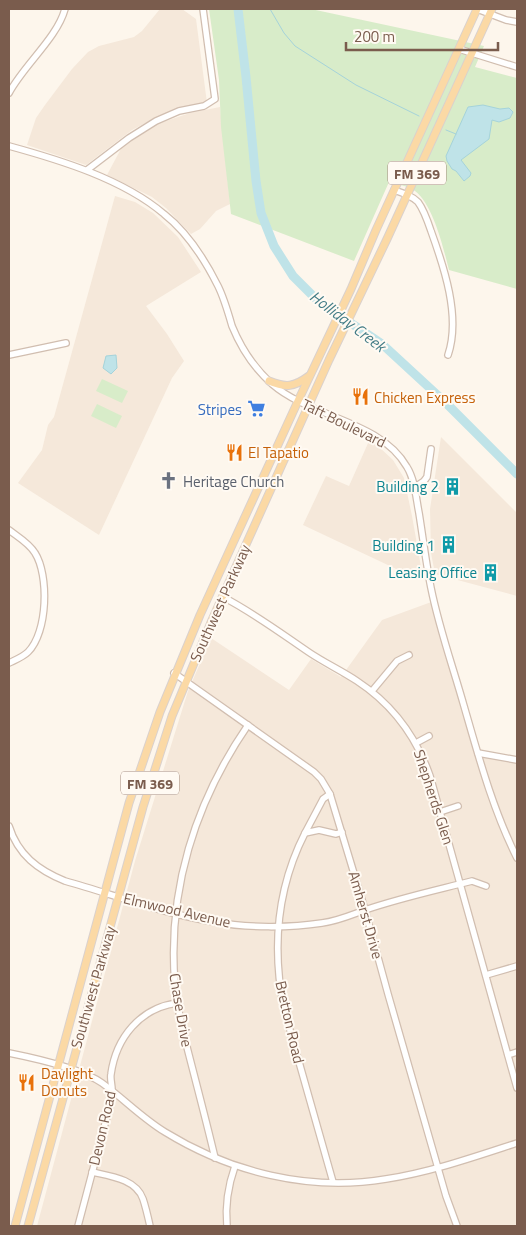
<svg xmlns="http://www.w3.org/2000/svg" width="526" height="1235" viewBox="0 0 526 1235" font-family="'Titillium Web',sans-serif">
<style>
.residential{fill:#f5e8da}
.green{fill:#d8ecc9}
.water{fill:#bfe3e8;stroke:#a5d3da}
.lines{fill:none;stroke-linecap:round;stroke-linejoin:round}
.stream{stroke:#a5d3da;stroke-width:1}
.river{stroke:#bfe3e8;stroke-width:9}
.minor-casing{stroke:#d1beb0;stroke-width:8}
.major-casing{stroke:#dad1cd;stroke-width:9}
.minor{stroke:#fff;stroke-width:5.5}
.major{stroke:#fbd9a5;stroke-width:7}
.labels{text-anchor:middle;dominant-baseline:central;stroke-width:4;stroke-linejoin:round;paint-order:stroke}
.shield{fill:#fffaf3;stroke:#a28b7f;stroke-width:1}
.shield-label{font-size:14px;font-weight:bold;fill:#7a5c4d}
.food-label{font-size:15px;fill:#c56008;stroke:#fffaf3;text-anchor:start}
.shop-label{font-size:15px;fill:#366cbe;stroke:#fffaf3;text-anchor:end}
.street-label{font-size:15px;fill:#7a5c4d;stroke:#fffaf3}
.worship-label{font-size:15px;fill:#5b616d;stroke:#fffaf3;text-anchor:start}
.culture-label{font-size:15px;fill:#0d838f;stroke:#fffaf3;text-anchor:end}
.water-label{font-size:16px;font-style:italic;fill:#437c86;stroke:#fffaf3}
</style>
<rect width="100%" height="100%" fill="#fdf6ec"/>
<g class="residential">
<path d="M160 9H182L196 19 207 103 174 110 157 117 132 130 86 165 27 145 36 118 45 105 72 69 88 52 99 46 134 37 142 31Z"/>
<path d="M220 107 230 204 216 211 200 229 191 234 166 208 152 197 107 175 123 145 154 125 190 113Z"/>
<path d="M115 196 135 202 153 213 178 237 201 272 146 306 167 334 184 361 172 378 99 535 18 483 42 450 48 425 54 417Z"/>
<path d="M441 437 517 513V596L435 574 431 553 430 509Z"/>
<path d="M369 441 379 447 393 460 404 478 412 516 423 578 409 575 303 525 326 476 349 486Z"/>
<path d="M434 601 478 752 517 762V1226H37L135 861 188 691 211 638 289 690 311 659 341 677 382 620Z"/>
</g>
<g class="green">
<path d="M209 9H311L484 46 475 67 517 78V289L449 270C444 250 433 204 415 191 408 186 397 184 389 182L354 261 231 214 221 127 219 80Z"/>
<path d="M102 379 128 391 122 403 96 391Z"/>
<path d="M97 404 122 416 116 428 91 416Z"/>
</g>
<g class="water">
<path d="M483 105 500 109 509 108 513 112 510 118 499 122 492 120 489 139 461 160 471 173 470 176 464 181 456 171 452 169 447 161 446 156 468 107Z"/>
<path d="M116 355 117 368 111 374 103 368 106 356Z"/>
</g>
<g class="lines">
<g class="stream">
<path d="M270 9 284 33 295 46 356 85 419 116"/>
<path d="M446 130 456 134"/>
</g>
<path class="river" d="M238 9 246 77 256 181 261 213 274 246 293 276 318 301 382 344 446 403 517 474"/>
<defs>
<g id="minor">
<path d="M477 9 506 20 517 22"/>
<path d="M459 49 517 67"/>
<path d="M9 93C24 65 57 38 65 9"/>
<path d="M9 146C60 160 123 179 164 214 187 232 205 260 218 286 224 298 228 312 232 326 241 348 254 368 272 384 311 418 380 420 407 467 415 480 416 498 419 513 423 538 426 563 431 588 439 628 453 667 464 706 479 758 493 810 517 858"/>
<path d="M87 170 129 138 156 121 179 111 204 106 215 99 203 9"/>
<path d="M394 190C403 193 412 196 418 202 424 210 428 222 431 231 444 267 461 317 448 355"/>
<path d="M9 355 66 343"/>
<path d="M415 487 424 481 427 477 431 449"/>
<path d="M9 530C18 537 29 543 35 553 49 575 48 632 28 652 23 657 15 660 9 663"/>
<path d="M223 597C254 613 282 634 310 653 325 663 342 671 357 681 392 704 416 736 430 776L517 1088"/>
<path d="M174 673 314 772 321 779 330 794 365 910 388 994 446 1196 457 1226"/>
<path d="M372 691 397 661 409 655"/>
<path d="M416 743 429 736"/>
<path d="M478 753 517 760"/>
<path d="M440 812 458 806"/>
<path d="M9 826C18 855 38 870 65 881 115 895 164 914 215 922 247 928 290 928 322 923 338 921 351 915 365 910 400 898 437 890 472 881L486 886"/>
<path d="M305 833 323 799 330 794"/>
<path d="M486 975 517 966"/>
<path d="M9 1053C34 1058 82 1069 102 1083 124 1099 142 1118 165 1132 230 1172 309 1192 386 1179 431 1172 474 1157 517 1143"/>
<path d="M508 1055 517 1052"/>
<path d="M215 1158C207 1124 198 1090 189 1055 183 1032 177 1009 175 985 167 891 195 802 248 725"/>
<path d="M92 1172C110 1176 136 1179 143 1199 146 1208 148 1217 150 1226"/>
<path d="M333 1182 284 1009C272 949 277 888 305 833L319 830 336 834 342 832"/>
<path d="M78 1226 109 1109C110 1103 113 1096 112 1090 112 1084 110 1079 111 1074 116 1038 140 1008 177 1003"/>
<path d="M227 1226C225 1205 228 1186 235 1166"/>
</g>
<g id="major">
<path d="M269 381C286 388 294 387 309 376"/>
<path d="M15 1226 129 803 160 712 200 615 298 401 351 289 376 230 477 9"/>
<path d="M28 1226 143 807 172 716 212 620 329 360 387 239 492 9"/>
</g>
</defs>
<use href="#minor" class="minor-casing"/>
<use href="#major" class="major-casing"/>
<use href="#minor" class="minor"/>
<use href="#major" class="major"/>
</g>
<defs>
<symbol id="restaurant-bare" viewBox="-9 -9 18 18"><path d="M-5-6h1v4h1v-4h1v4h1v-4h1v5L-1.5 .5V6h-2V.5L-5-1ZM5-6V6H3V1.5H1.5Q1.5-4 5-6Z" fill="#e8710a" stroke="#fffaf3" stroke-width="2.5" paint-order="stroke"/></symbol>
<symbol id="supermarket-bare" viewBox="-9 -9 18 18"><path d="M-6-5.5h2.5l.6 2H6L4.5 2H-2.5L-4.4-4H-6ZM-1.5 3.2a1.3 1.3 0 1 0 .1 0ZM3 3.2a1.3 1.3 0 1 0 .1 0Z" fill="#3f7fe0" stroke="#fffaf3" stroke-width="2.5" paint-order="stroke"/></symbol>
<symbol id="church-bare" viewBox="-9 -9 18 18"><path d="M-1.2-6h2.4v3.5h3.3v2.4h-3.3V6h-2.4V-.1h-3.3v-2.4h3.3Z" fill="#6b7280" stroke="#fffaf3" stroke-width="2.5" paint-order="stroke"/></symbol>
<symbol id="building-bare" viewBox="-9 -9 18 18"><path d="M-4-6H4V6H1V3H-1V6H-4ZM-2.5-4.3h1.7v1.8h-1.7ZM.8-4.3h1.7v1.8H.8ZM-2.5-1h1.7V.8h-1.7ZM.8-1h1.7V.8H.8Z" fill="#0f9aa8" stroke="#fffaf3" stroke-width="2.5" paint-order="stroke"/></symbol>
</defs>
<g fill-rule="evenodd">
<use href="#restaurant-bare" x="348" y="384" width="25" height="25"/>
<use href="#supermarket-bare" x="244" y="396" width="25" height="25"/>
<use href="#restaurant-bare" x="222" y="440" width="25" height="25"/>
<use href="#church-bare" x="156" y="468" width="25" height="25"/>
<use href="#building-bare" x="440" y="474" width="25" height="25"/>
<use href="#building-bare" x="436" y="532" width="25" height="25"/>
<use href="#building-bare" x="478" y="560" width="25" height="25"/>
<use href="#restaurant-bare" x="14" y="1070" width="25" height="25"/>
</g>
<g class="labels">
<g class="shield">
<rect x="388" y="161.5" width="58" height="23" rx="4"/>
<rect x="121" y="771.5" width="58" height="23" rx="4"/>
</g>
<g class="shield-label">
<text x="417" y="173">FM 369</text>
<text x="150" y="783">FM 369</text>
</g>
<g class="food-label">
<text x="374" y="397">Chicken Express</text>
<text x="248" y="452">El Tapatio</text>
<text x="41" y="1073">Daylight<tspan x="41" dy="17">Donuts</tspan></text>
</g>
<g class="shop-label">
<text x="242" y="409">Stripes</text>
</g>
<g class="street-label">
<text transform="translate(344 423) rotate(26)">Taft Boulevard</text>
<text transform="translate(220 603) rotate(-66)">Southwest Parkway</text>
<text transform="translate(434 797) rotate(72)">Shepherds Glen</text>
<text transform="translate(177 910) rotate(13)">Elmwood Avenue</text>
<text transform="translate(366 915) rotate(74)">Amherst Drive</text>
<text transform="translate(93 987) rotate(-74)">Southwest Parkway</text>
<text transform="translate(181 1010) rotate(80)">Chase Drive</text>
<text transform="translate(290 1022) rotate(77)">Bretton Road</text>
<text transform="translate(102 1128) rotate(-77)">Devon Road</text>
</g>
<g class="worship-label">
<text x="183" y="481">Heritage Church</text>
</g>
<g class="culture-label">
<text x="439" y="486">Building 2</text>
<text x="435" y="545">Building 1</text>
<text x="477" y="572">Leasing Office</text>
</g>
<g class="water-label">
<text transform="translate(348 321) rotate(37)">Holliday Creek</text>
</g>
</g>
<rect width="526" height="1235" fill="none" stroke="#7a5c4d" stroke-width="20"/>
<path d="M346 42v8h152v-8" fill="none" stroke="#7a5c4d" stroke-width="2.5"/>
<text x="354" y="42" font-size="15" fill="#7a5c4d" stroke="#fffaf3" stroke-width="4" paint-order="stroke">200 m</text>
</svg>
